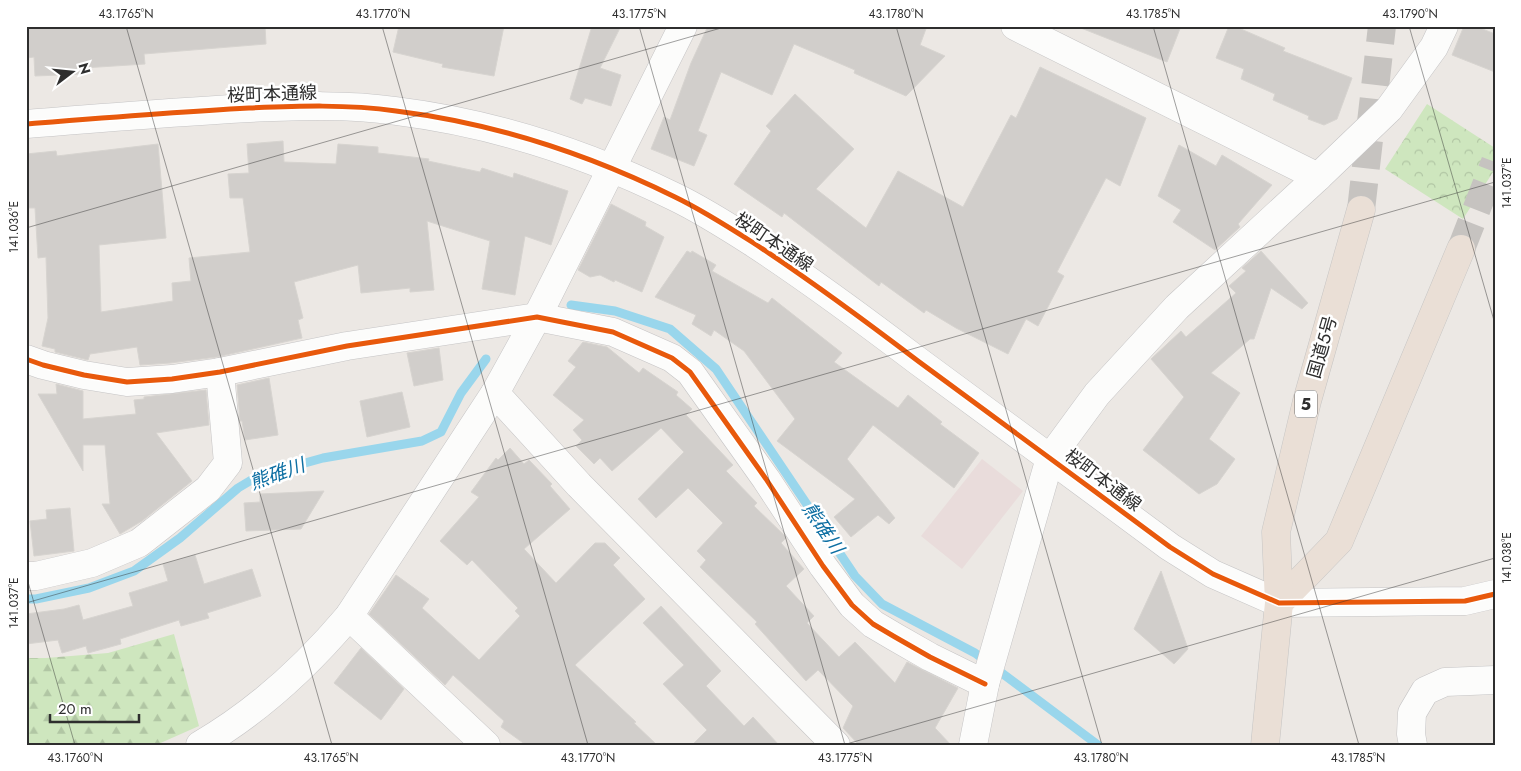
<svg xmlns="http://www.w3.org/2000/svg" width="1521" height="771" viewBox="0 0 1521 771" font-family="Jost,'Noto Sans JP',sans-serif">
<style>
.medical{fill:#e9dcdb}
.forest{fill:url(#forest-firs)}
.park{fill:url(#park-crowns)}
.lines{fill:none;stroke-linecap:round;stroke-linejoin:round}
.stream{stroke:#99d6ec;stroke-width:9}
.building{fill:#d1cecb;stroke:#d7d4d0}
.highway-tunnel{stroke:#c6c3c0;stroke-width:28;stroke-dasharray:28 14;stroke-linecap:butt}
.minor-casing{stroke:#c5c4c5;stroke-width:29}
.highway-casing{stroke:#c6c5c4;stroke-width:29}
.minor{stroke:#fcfcfb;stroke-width:28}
.highway{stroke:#eadfd6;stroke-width:28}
.cycleway-casing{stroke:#fff;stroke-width:8}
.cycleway{stroke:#e8590c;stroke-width:5}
.ticks{fill:none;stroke:#2e2e2e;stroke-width:1;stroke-opacity:0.45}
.labels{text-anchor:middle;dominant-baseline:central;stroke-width:5;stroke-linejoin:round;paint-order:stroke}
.shield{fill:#fff;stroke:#6d6d6d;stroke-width:1}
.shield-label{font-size:16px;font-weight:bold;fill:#2e2e2e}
.street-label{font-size:18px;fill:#2e2e2e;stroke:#fff}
.water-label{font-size:19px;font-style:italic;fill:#0d6fa3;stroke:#fff}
.neatline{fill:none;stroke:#2e2e2e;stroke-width:2}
.ticks-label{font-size:12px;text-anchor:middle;fill:#2e2e2e}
</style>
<defs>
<pattern id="forest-firs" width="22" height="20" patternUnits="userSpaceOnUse" patternTransform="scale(1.25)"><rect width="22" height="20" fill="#cee6be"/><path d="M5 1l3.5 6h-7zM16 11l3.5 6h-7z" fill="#b1c6a4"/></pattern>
<pattern id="park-crowns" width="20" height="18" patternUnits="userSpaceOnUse" patternTransform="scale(1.25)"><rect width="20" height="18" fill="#cee6be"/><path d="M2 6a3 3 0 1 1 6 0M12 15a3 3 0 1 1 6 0" fill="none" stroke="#b1c6a4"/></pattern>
</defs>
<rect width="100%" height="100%" fill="#ece8e4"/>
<path class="medical" d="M982 459 1023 491 962 569 921 536Z"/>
<path class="forest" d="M174 634 199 726 156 745H26V658H46L108 653Z"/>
<path class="park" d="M1427 104 1495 148V169L1463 219 1385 169Z"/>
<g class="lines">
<g class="stream">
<path d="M571 305 615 311 670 329 716 369 855 576 882 604 975 653 1098 745"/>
<path d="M26 599H36L89 588 134 571 180 538 238 488 258 476 323 458 422 441 441 432 461 393 486 359"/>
</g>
</g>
<g class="building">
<path d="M98 26H265L266 44 144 54 145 64 83 68V74L35 76 34 57 27 58 26 29Z"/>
<path d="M399 26H504L494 76 442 67 443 64 393 52Z"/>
<path d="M592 26H621L600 68 621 75 611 106 585 98 582 104 570 99Z"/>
<path d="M708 26H927L920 45 945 56 906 96 854 73 855 70 794 44 772 95 721 72 698 131 707 135 694 166 651 149 664 117 670 120 691 63Z"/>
<path d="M1081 26H1181L1167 62 1081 28Z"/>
<path d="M1229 26H1234L1285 48 1283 51 1352 78 1337 119 1324 125 1308 119 1309 116 1273 100 1275 94 1241 79 1244 69 1216 58Z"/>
<path d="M1464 26H1475L1495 34V72L1452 55Z"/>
<path d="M1040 67 1146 118 1120 186 1106 178 1057 272 1064 276 1038 326 1026 319 1008 354 956 328 926 310 924 313 881 282 879 286 784 213 782 217 734 184 771 131 766 126 795 94 854 149 816 189 866 228 898 171 963 207 1011 115 1016 118Z"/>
<path d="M283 141 284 162 336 164 338 144 378 147V153L429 159 428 161 480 172 482 168 513 178 514 173 568 191 551 245 525 236 515 295 482 289 490 241 427 221 434 290 410 292V288L361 293 358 265 294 282 303 318 298 320 302 338 217 357 170 363 140 365 137 347 90 354 88 360 55 352V349L42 346 48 318 46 257 38 258 35 208H28L26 154 56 151 57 156 158 144 166 238 99 245 101 312 173 301 172 283 191 281 189 258 250 252 243 198H230L228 174 249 173 247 144Z"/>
<path d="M1179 145 1216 166 1222 155 1272 185 1238 224 1240 227 1215 250 1173 222 1181 210 1158 196Z"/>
<path d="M611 204 646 222 645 226 664 237 642 292 615 280 614 282 600 275 590 277 578 270Z"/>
<path d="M687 251 691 253 692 251 716 265 712 271 768 303 772 298 842 353 834 362 898 408 908 395 942 422 940 424 979 453 954 488 873 425 847 459 895 518 889 524 878 515 851 537 834 517 855 499 777 441 795 419 744 351 714 330 711 336 692 324 696 315 655 297Z"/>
<path d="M1261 251 1308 303 1302 309 1271 288 1254 339H1250L1211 373 1240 393 1209 439 1235 459 1217 484 1199 494 1143 450 1184 397 1151 359 1181 331 1186 337 1236 293 1229 286 1246 271 1242 268Z"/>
<path d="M583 342 607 347 639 373 643 368 678 392 676 395 692 409 686 415 733 465 726 471 757 503 754 506 785 536 786 538 781 543 804 569 786 586 814 616 807 623 839 657 855 642 895 683 907 662 958 688 935 728 951 745H859L843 728 853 706 818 670 806 681 755 624 757 622 700 567 706 560 697 551 723 523 688 488 656 518 638 499 684 452 661 428 612 471 600 458 594 464 576 446 582 440 573 430 584 420 553 395 576 367 568 361Z"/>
<path d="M439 348 443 380 414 386 407 353Z"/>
<path d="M269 378 278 435 245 440 242 421H240L237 385Z"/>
<path d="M56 384 83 391V419L136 414 134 400 144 399V397L206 390 209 425 156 433 192 481 142 521 120 534 102 504H110L105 445H83V471L38 394H57Z"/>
<path d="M402 392 410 427 367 437 360 401Z"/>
<path d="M510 448 524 464 529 460 552 484 550 486 570 509 524 549 556 583 595 543H605L620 558 613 565 645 599 575 665 636 722 634 723 657 745H526L501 727 504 721 453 675 445 685 369 614 396 575 429 599 422 608 479 660 520 616 515 611 518 608 472 560 467 565 440 541 479 497 471 492 496 458 498 460Z"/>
<path d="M324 491 301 529 246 531 244 503 260 502V494Z"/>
<path d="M70 508 74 551 34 556 30 521 47 519 46 510Z"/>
<path d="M195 555 204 584 252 569 261 596 207 613 209 618 181 626 179 620 120 639 121 644 88 653 86 646 62 653 58 640 26 644V614L64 609 79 605 83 620 133 606 129 593 168 581 163 564Z"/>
<path d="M1161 571 1188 649 1174 664 1134 629Z"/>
<path d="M661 606 721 671 706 686 744 726 753 717 779 745H692L707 730 663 684 684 665 643 623Z"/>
<path d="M361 648 404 689 381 720 334 683Z"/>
</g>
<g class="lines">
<g class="highway-tunnel">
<path d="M1361 210 1382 26"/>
<path d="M1461 249 1495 162"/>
</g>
<defs>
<g id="minor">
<path d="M1015 26 1318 177"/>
<path d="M26 124C101 118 175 112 249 108 298 106 347 104 396 111 492 123 588 154 675 197 702 210 727 226 752 242 809 279 864 320 918 361 1003 423 1086 485 1170 547L1213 574 1279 603 1465 601 1495 594"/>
<path d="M26 359 43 365 84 375 127 382 172 379 220 372 347 346 537 317 613 332 672 358 690 372 766 479 823 566 852 605 873 624 895 637 930 657 985 684"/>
<path d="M495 393 579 485 836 745"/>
<path d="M26 576H36L92 563 139 543 208 489 228 463 220 372"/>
<path d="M349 616 486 745"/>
<path d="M200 745C257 712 306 667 349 616L495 393 537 317 683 26"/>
<path d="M973 745 985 684 1050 458 1097 394 1177 307 1318 177 1389 109 1434 47 1444 26"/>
<path d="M1413 745 1411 734 1412 713 1425 691 1445 682 1495 680"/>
</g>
<g id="highway">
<path d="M1279 603 1339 541 1461 249"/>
<path d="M1265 745 1279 603 1276 532 1307 401 1361 210"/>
</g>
</defs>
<use href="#minor" class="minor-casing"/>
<use href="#highway" class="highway-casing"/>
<use href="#minor" class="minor"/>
<use href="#highway" class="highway"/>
<defs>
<g id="cycleway">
<path d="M26 124C101 118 175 112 249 108 298 106 347 104 396 111 492 123 588 154 675 197 702 210 727 226 752 242 809 279 864 320 918 361 1003 423 1086 485 1170 547L1213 574 1279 603 1465 601 1495 594"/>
<path d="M26 359 43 365 84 375 127 382 172 379 220 372 347 346 537 317 613 332 672 358 690 372 766 479 823 566 852 605 873 624 895 637 930 657 985 684"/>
</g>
</defs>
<use href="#cycleway" class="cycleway-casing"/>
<use href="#cycleway" class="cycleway"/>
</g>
<path class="ticks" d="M126 26 332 745M382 26 588 745M639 26 845 745M896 26 1102 745M1153 26 1359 745M1409 26 1495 324M26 228 728 26M26 575 75 745M26 603 1495 182M843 745 1495 558"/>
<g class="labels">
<rect class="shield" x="1295" y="390.5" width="22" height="27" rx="4"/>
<g class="shield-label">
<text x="1306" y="404">5</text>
</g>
<g class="street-label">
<text transform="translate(272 94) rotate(-2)">桜町本通線</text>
<text transform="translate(774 242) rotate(34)">桜町本通線</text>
<text transform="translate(1322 347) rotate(-74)">国道5号</text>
<text transform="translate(1103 480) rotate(37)">桜町本通線</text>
</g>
<g class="water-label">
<text transform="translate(277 474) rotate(-20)">熊碓川</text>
<text transform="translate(823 528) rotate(56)">熊碓川</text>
</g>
</g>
<rect width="1521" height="771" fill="none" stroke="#ffffff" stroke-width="55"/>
<g transform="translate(72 72) rotate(74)" stroke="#ffffff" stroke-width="4" paint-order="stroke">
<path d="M0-4L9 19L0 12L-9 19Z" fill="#2e2e2e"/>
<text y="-8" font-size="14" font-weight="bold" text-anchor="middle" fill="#2e2e2e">N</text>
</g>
<path d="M50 714v8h89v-8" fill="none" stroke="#2e2e2e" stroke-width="2.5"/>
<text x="58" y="714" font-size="15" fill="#2e2e2e" stroke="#ffffff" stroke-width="4" paint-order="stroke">20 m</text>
<rect x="28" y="28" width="1466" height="716" class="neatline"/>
<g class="ticks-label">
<text x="126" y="18">43.1765°N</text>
<text x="383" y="18">43.1770°N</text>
<text x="639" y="18">43.1775°N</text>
<text x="896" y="18">43.1780°N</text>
<text x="1153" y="18">43.1785°N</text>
<text x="1410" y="18">43.1790°N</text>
<text transform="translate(1507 183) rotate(-90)" y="4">141.037°E</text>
<text transform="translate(14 227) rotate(-90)" y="4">141.036°E</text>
<text transform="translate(1507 558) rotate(-90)" y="4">141.038°E</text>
<text transform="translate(14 603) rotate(-90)" y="4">141.037°E</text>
<text x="75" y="762">43.1760°N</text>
<text x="331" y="762">43.1765°N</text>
<text x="588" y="762">43.1770°N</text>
<text x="845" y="762">43.1775°N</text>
<text x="1101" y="762">43.1780°N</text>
<text x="1358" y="762">43.1785°N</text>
</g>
</svg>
